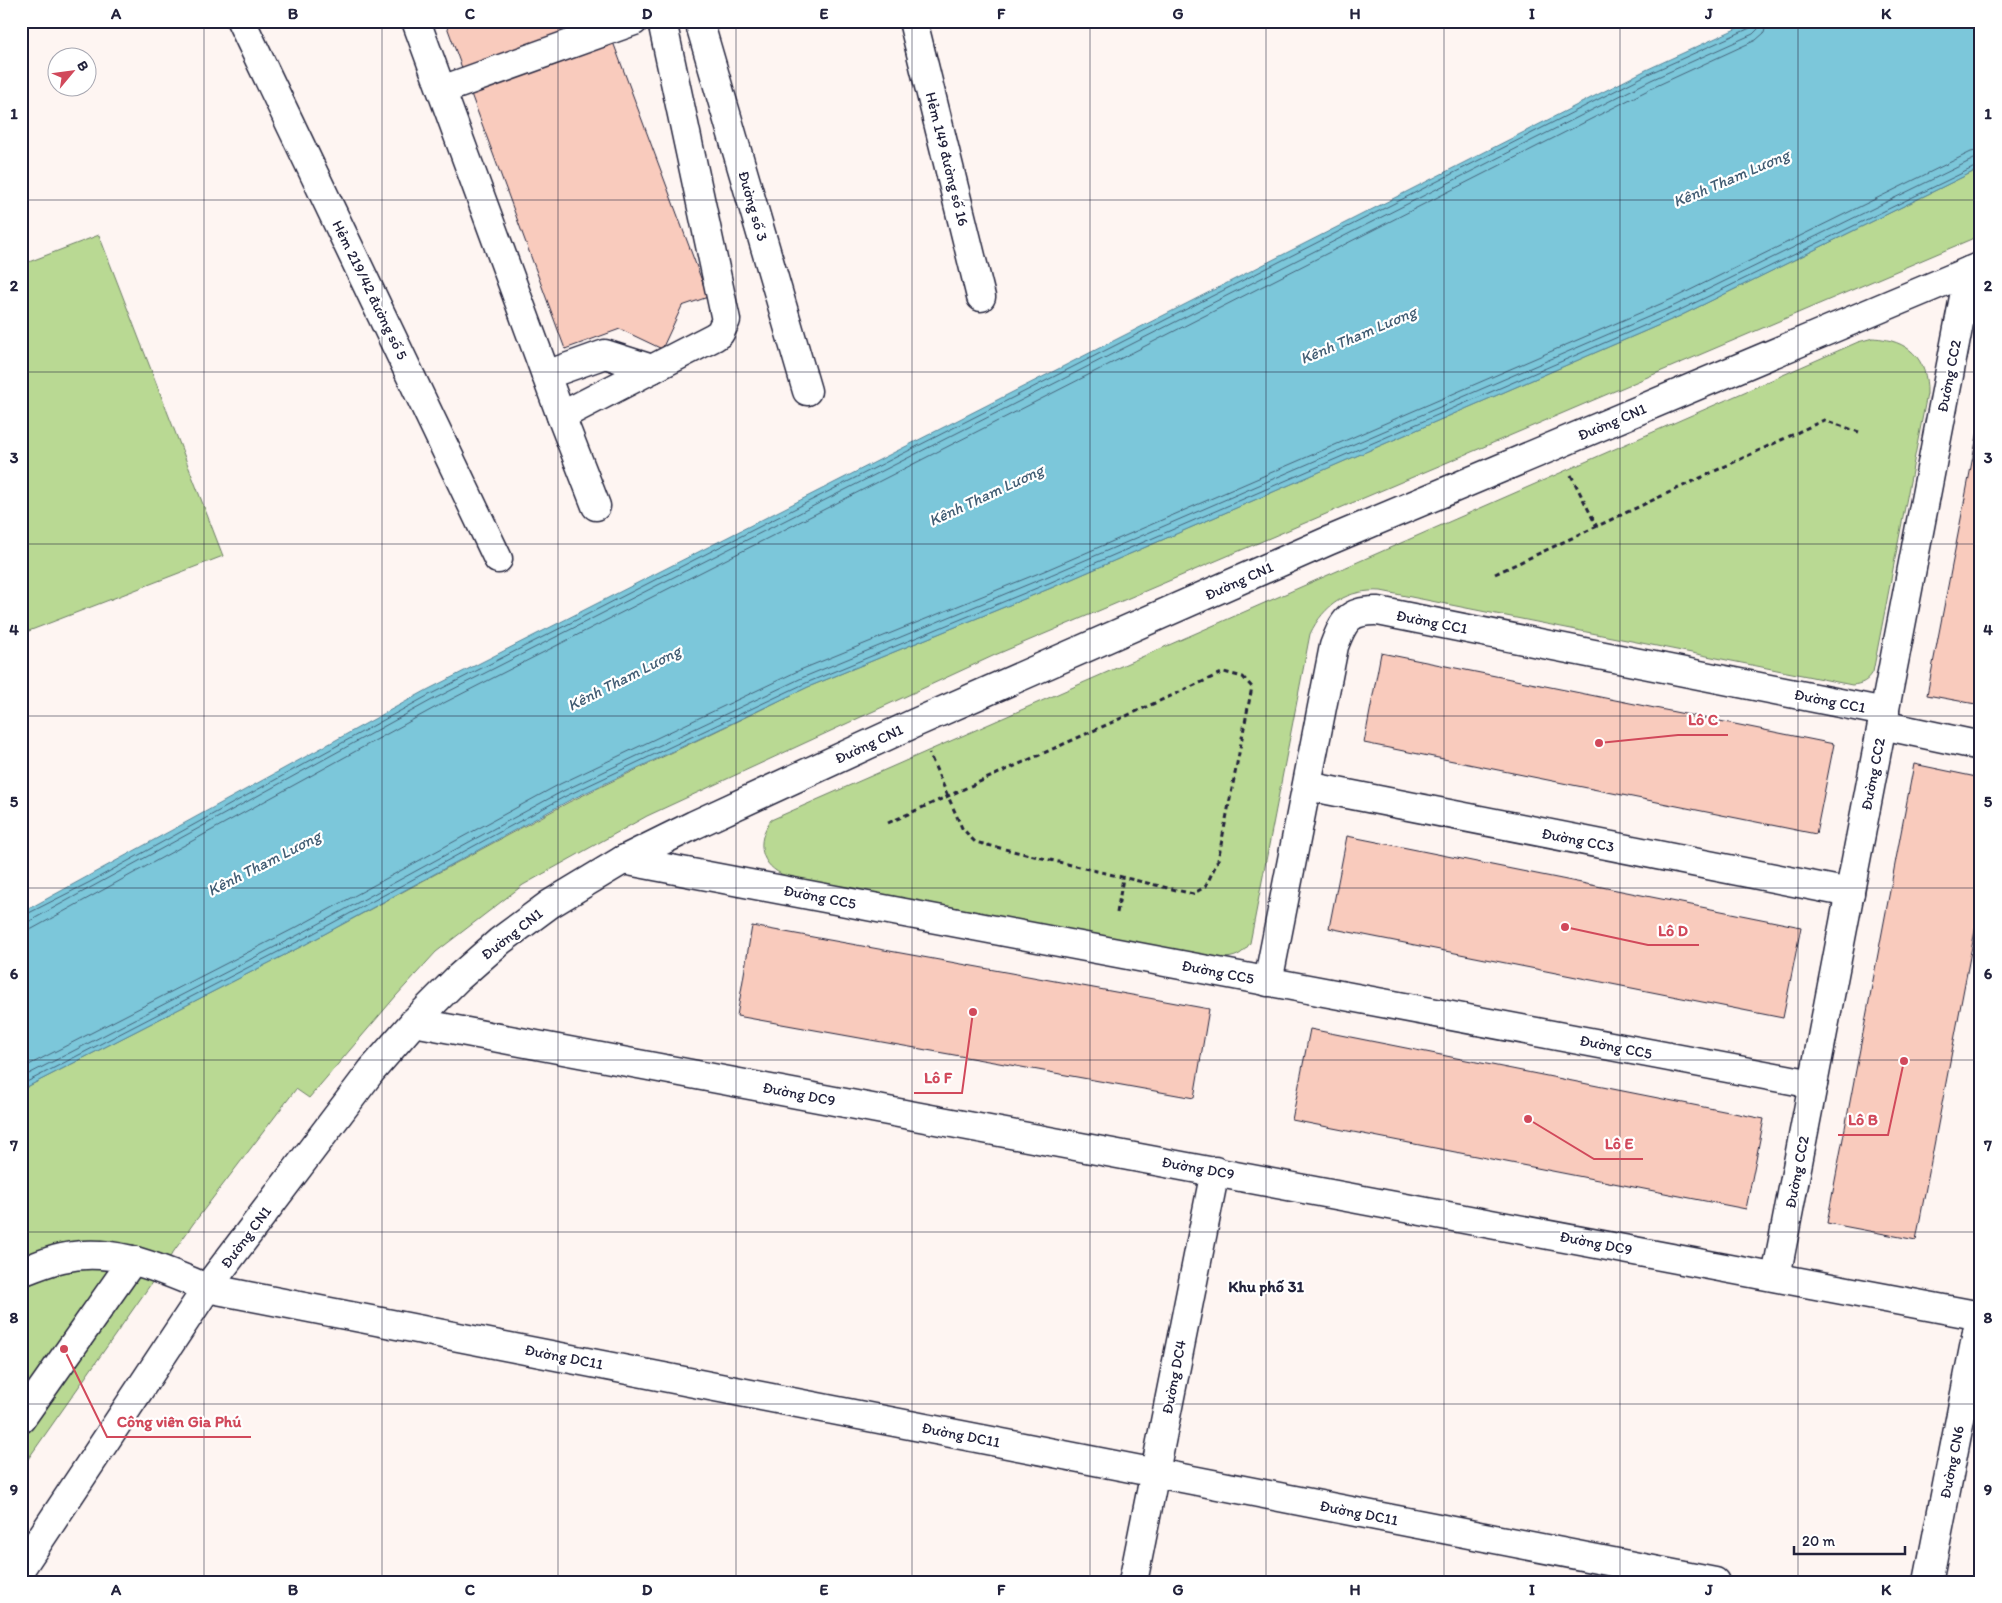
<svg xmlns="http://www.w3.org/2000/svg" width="2002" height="1603" viewBox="0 0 2002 1603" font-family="Itim,sans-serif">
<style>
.green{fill:#b9d993;stroke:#6e7e67}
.water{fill:#7bc7da;stroke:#57859a}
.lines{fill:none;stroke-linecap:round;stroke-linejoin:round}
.shore{stroke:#46647b;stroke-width:1}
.building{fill:#f9cbbd;stroke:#22223b}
.minor-casing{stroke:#22223b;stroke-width:31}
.path{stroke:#22223b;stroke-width:3;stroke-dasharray:5 4;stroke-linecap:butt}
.minor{stroke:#fff;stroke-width:28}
.grid{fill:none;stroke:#22223b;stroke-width:1;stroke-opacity:0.55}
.labels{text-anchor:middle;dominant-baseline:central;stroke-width:4.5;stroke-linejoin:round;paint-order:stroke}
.street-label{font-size:15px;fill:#22223b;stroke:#fff}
.water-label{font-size:16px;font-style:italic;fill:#415c73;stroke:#fff}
.neighbourhood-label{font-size:16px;font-weight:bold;fill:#22223b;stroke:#fff}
.leader{fill:none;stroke:#d1495b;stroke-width:2}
.callout-dot{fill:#d1495b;stroke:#fff;stroke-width:2}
.callout-label{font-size:16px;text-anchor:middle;font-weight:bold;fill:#d1495b;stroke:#fff;stroke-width:4.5;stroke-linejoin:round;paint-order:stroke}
.neatline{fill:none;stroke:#22223b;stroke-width:2}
.grid-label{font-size:16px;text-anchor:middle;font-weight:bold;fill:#22223b}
</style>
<rect width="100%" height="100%" fill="#fef5f2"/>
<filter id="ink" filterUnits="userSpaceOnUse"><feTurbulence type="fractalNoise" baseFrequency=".02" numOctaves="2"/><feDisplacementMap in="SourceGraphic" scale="10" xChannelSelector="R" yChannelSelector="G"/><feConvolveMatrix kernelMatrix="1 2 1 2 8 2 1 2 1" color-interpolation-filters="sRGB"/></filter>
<g filter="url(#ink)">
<g class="green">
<path d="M1981 168V235L995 655 647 816 523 885 436 952 396 996 309 1098 296 1089 193 1224 21 1469V1090L306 944 569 802 808 687 1051 588 1680 316Z"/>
<path d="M99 235 223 556 21 634V265Z"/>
<path d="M1873 338C1908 340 1928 358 1927 394L1873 672C1868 681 1862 684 1852 685L1381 591C1348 589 1324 604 1310 634L1250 943C1242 955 1235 958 1221 958L786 876C760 866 755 842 771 820L1858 342Z"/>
</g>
<path class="water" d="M1753 21H1981V168L1680 316 1051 588 808 687 568 801 306 944 21 1090V913L427 690 1646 70Z"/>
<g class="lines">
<g class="shore">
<path d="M21 917 90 882 429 695 1648 74 1750 28 1753 21"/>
<path d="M21 923 28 922 432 700 1651 80 1753 34 1758 29 1759 21"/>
<path d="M21 931 32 929 436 707 1654 87 1756 40 1764 33 1767 21"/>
<path d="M21 1069 297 927 560 784 800 670 1044 571 1672 299 1971 152 1981 150"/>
<path d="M21 1078 300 934 563 791 804 677 1046 577 1676 305 1974 159 1981 157"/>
<path d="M21 1085 303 939 566 796 806 683 1049 583 1678 311 1981 164"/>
</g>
</g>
<g class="building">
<path d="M445 21H592L462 68Z"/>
<path d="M613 42 708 297 682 306 662 349 620 329 565 349 471 94Z"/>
<path d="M1981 415V705L1927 695Z"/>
<path d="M1381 653 1834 744 1816 834 1364 743Z"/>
<path d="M1914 764 1981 778V899L1916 1240 1827 1223Z"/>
<path d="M1347 836 1801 927 1783 1018 1329 928Z"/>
<path d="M752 926 1209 1009 1194 1098 737 1016Z"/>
<path d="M1310 1029 1764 1119 1746 1209 1292 1120Z"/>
</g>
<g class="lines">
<defs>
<g id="minor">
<path d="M241 21 498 559"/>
<path d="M416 21 561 416 596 506"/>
<path d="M699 21 807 391"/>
<path d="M913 21 981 297"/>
<path d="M442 90 634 21"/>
<path d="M546 375 605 354 652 369"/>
<path d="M561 416 714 337 720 333 726 320 662 21"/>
<path d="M1882 725 1981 746"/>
<path d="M1307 786 1850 893"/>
<path d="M623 860 1813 1084"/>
<path d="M1268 982 1334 646C1344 620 1349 610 1378 611L1885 712"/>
<path d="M414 1022 1981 1316"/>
<path d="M21 1272C35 1267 48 1261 62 1258 114 1246 160 1269 207 1288L1715 1582"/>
<path d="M1776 1277 1969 271"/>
<path d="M21 1419 133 1260"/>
<path d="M21 1568 207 1288 372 1070 414 1022 458 978 500 941 550 904 623 860 694 825 915 723 1328 541 1981 266"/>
<path d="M1133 1582 1215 1171"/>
<path d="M1928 1582 1981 1312"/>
</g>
</defs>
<use href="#minor" class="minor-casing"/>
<g class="path">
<path d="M1571 475 1597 527"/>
<path d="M1495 574 1824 420 1859 432"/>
<path d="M888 823 1224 672 1243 677 1252 687 1218 860 1206 886 1193 894 975 842 962 828 929 753"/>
<path d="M1117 913 1123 878"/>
</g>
<use href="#minor" class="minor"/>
</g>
</g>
<path class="grid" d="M204 21V1582M382 21V1582M558 21V1582M736 21V1582M912 21V1582M1090 21V1582M1266 21V1582M1444 21V1582M1620 21V1582M1798 21V1582M21 200H1981M21 372H1981M21 544H1981M21 716H1981M21 888H1981M21 1060H1981M21 1232H1981M21 1404H1981"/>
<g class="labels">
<g class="street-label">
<text transform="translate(947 159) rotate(76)">Hẻm 149 đường số 16</text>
<text transform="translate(753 206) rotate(74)">Đường số 3</text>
<text transform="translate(370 290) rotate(64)">Hẻm 219/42 đường số 5</text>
<text transform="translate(1949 376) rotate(-79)">Đường CC2</text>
<text transform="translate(1612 422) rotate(-23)">Đường CN1</text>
<text transform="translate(1239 581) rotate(-24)">Đường CN1</text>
<text transform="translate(1432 622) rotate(11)">Đường CC1</text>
<text transform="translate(1830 701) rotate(11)">Đường CC1</text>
<text transform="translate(869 744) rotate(-25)">Đường CN1</text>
<text transform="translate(1873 774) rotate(-79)">Đường CC2</text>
<text transform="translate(1578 840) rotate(11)">Đường CC3</text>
<text transform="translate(820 897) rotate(11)">Đường CC5</text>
<text transform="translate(512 934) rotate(-38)">Đường CN1</text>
<text transform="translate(1218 972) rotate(11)">Đường CC5</text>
<text transform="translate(1616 1047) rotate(11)">Đường CC5</text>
<text transform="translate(799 1094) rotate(11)">Đường DC9</text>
<text transform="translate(1198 1168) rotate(10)">Đường DC9</text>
<text transform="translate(1797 1172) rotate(-79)">Đường CC2</text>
<text transform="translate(246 1237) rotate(-53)">Đường CN1</text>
<text transform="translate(1596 1243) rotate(11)">Đường DC9</text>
<text transform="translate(564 1357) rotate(11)">Đường DC11</text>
<text transform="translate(1174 1377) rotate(-79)">Đường DC4</text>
<text transform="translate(961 1435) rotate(11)">Đường DC11</text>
<text transform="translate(1952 1462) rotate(-79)">Đường CN6</text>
<text transform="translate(1359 1513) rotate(11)">Đường DC11</text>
</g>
<g class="water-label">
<text transform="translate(1731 178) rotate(-23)">Kênh Tham Lương</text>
<text transform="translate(1358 335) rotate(-23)">Kênh Tham Lương</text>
<text transform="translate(986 495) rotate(-25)">Kênh Tham Lương</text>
<text transform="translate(624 678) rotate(-27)">Kênh Tham Lương</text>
<text transform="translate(264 863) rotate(-27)">Kênh Tham Lương</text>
</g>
<g class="neighbourhood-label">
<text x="1266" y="1286">Khu phố 31</text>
</g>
</g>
<path class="leader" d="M1599 743L1678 735H1728M1565 927L1648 945H1699M973 1012L962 1093H914M1904 1061L1888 1135H1838M1528 1119L1594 1159H1643M64 1349L107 1437H251"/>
<g class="callout-dot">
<circle cx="1599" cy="743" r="5"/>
<circle cx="1565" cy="927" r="5"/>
<circle cx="973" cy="1012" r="5"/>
<circle cx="1904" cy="1061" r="5"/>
<circle cx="1528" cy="1119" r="5"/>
<circle cx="64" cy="1349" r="5"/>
</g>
<g class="callout-label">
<text x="1703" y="725">Lô C</text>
<text x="1673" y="936">Lô D</text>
<text x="938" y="1083">Lô F</text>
<text x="1863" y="1125">Lô B</text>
<text x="1619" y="1149">Lô E</text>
<text x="179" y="1427">Công viên Gia Phú</text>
</g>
<rect width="2002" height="1603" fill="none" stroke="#fff" stroke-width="55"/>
<g transform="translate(72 72) rotate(61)"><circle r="24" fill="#ffffff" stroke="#a7a7b1"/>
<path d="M0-4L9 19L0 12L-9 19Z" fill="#d1495b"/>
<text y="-8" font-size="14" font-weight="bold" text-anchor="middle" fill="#22223b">B</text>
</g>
<path d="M1794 1546v8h111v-8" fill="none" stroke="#22223b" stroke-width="2.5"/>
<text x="1802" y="1546" font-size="15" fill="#22223b" stroke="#ffffff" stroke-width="4" paint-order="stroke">20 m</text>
<rect x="28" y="28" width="1946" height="1548" class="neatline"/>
<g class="grid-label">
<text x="116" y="19">A</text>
<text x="293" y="19">B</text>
<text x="470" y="19">C</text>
<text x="647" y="19">D</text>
<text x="824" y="19">E</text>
<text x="1001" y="19">F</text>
<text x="1178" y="19">G</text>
<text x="1355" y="19">H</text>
<text x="1532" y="19">I</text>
<text x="1709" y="19">J</text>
<text x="1886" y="19">K</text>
<text x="14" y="119">1</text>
<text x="1988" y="119">1</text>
<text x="14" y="291">2</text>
<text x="1988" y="291">2</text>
<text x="14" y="463">3</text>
<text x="1988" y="463">3</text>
<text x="14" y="635">4</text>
<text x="1988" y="635">4</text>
<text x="14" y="807">5</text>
<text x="1988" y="807">5</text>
<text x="14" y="979">6</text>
<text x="1988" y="979">6</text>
<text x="14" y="1151">7</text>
<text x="1988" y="1151">7</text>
<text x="14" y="1323">8</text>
<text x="1988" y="1323">8</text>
<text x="14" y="1495">9</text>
<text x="1988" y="1495">9</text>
<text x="116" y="1595">A</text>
<text x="293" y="1595">B</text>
<text x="470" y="1595">C</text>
<text x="647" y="1595">D</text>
<text x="824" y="1595">E</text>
<text x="1001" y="1595">F</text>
<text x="1178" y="1595">G</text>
<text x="1355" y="1595">H</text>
<text x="1532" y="1595">I</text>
<text x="1709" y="1595">J</text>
<text x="1886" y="1595">K</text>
</g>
</svg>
